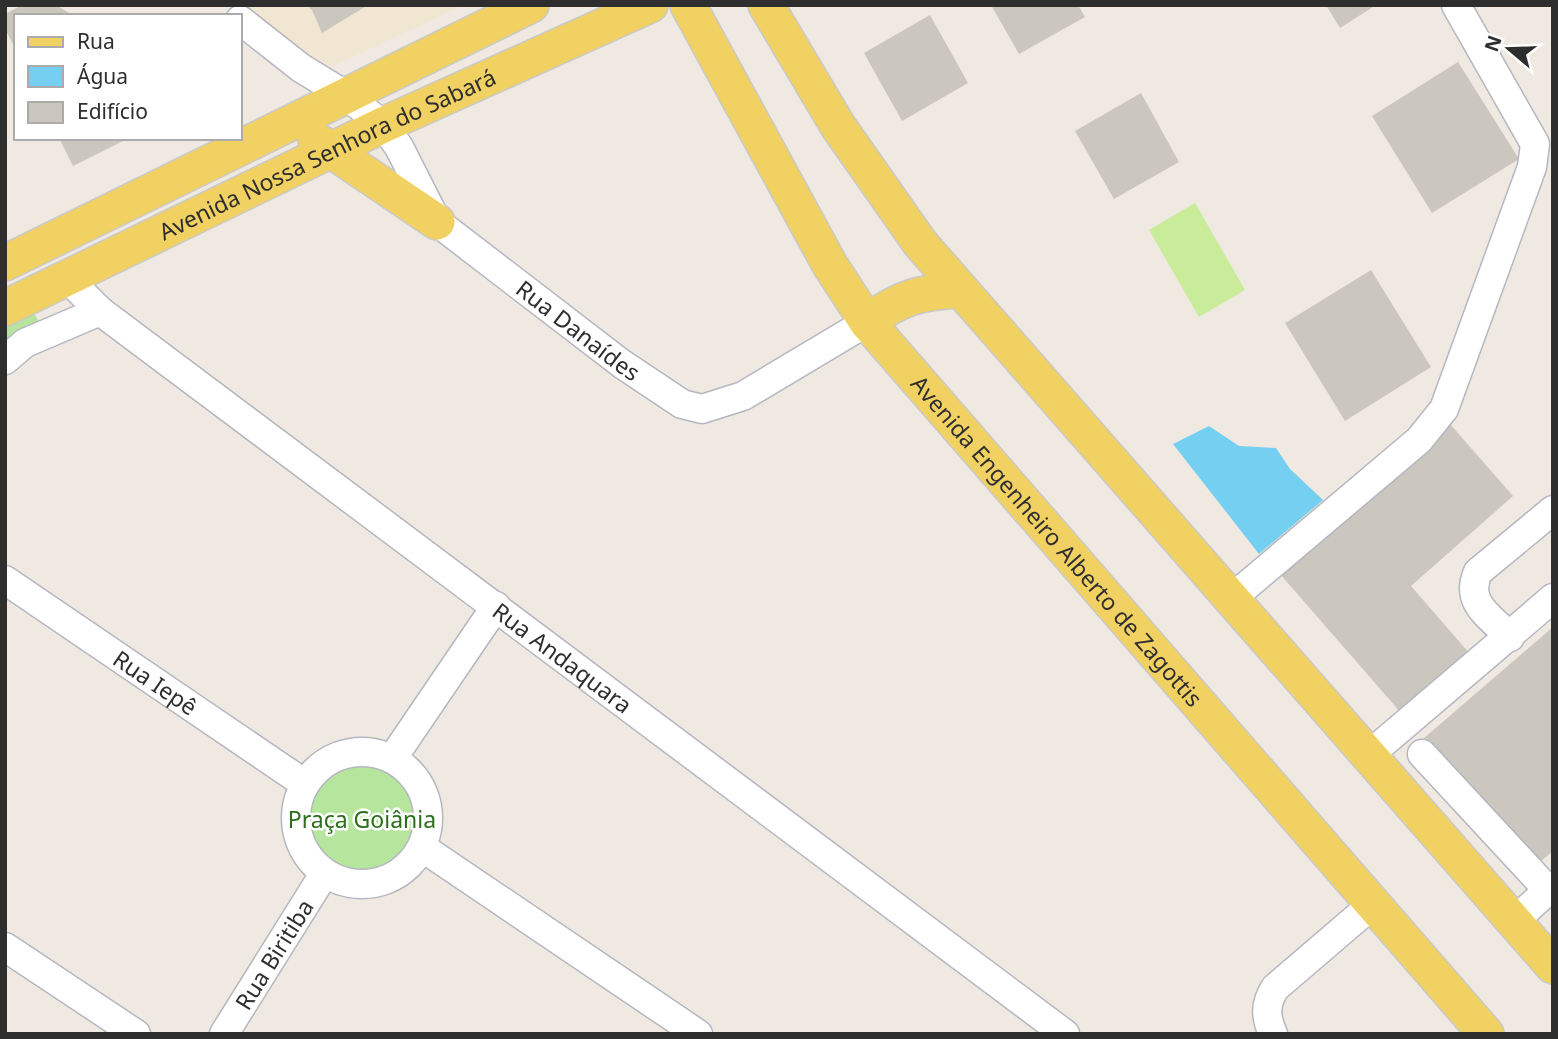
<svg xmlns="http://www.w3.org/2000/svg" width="1558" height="1039" viewBox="0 0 1558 1039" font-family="'Noto Sans',sans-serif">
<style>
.education{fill:#f0e6d1}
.green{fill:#b6e59e}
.pitch{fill:#c9ec9a}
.water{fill:#75cff0}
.building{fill:#cbc7bf}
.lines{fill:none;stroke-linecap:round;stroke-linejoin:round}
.minor-casing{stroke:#b4b7c1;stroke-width:31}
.major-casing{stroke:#c9c9c9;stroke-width:38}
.minor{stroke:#fff;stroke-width:28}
.major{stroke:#f2d163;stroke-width:35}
.labels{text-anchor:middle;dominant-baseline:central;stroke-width:5;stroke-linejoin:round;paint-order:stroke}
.street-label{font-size:23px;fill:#2e2e2e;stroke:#fff}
.park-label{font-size:23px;fill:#2c6e1b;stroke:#fff}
</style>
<rect width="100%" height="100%" fill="#efe9e1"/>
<path class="education" d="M232 5H464L320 72Z"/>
<g class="green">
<path d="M33 312 41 325 5 344V326Z"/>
<circle cx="362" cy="818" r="66"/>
</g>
<path class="pitch" d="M1195 203 1245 290 1199 317 1149 230Z"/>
<path class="water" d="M1209 426 1239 446 1276 448 1290 469 1323 500 1259 554 1173 444Z"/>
<g class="building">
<path d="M22 5H56L74 16H16V50L5 29V21L7 13Z"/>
<path d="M306 5H368L322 33 312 10Z"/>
<path d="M991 5H1078L1085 17 1019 54Z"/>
<path d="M1326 5H1376L1340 28Z"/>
<path d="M930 15 968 83 902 121 864 53Z"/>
<path d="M1458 62 1519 159 1432 213 1372 116Z"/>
<path d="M1141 93 1179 162 1114 199 1075 131Z"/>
<path d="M59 138H129L73 166Z"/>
<path d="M1371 270 1431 367 1345 421 1285 323Z"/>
<path d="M1450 424 1513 496 1411 586 1470 654 1402 714 1280 574Z"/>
<path d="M1553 627V851L1534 867 1424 738Z"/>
</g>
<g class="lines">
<defs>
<g id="minor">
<path id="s1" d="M240 20 301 68 347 96 383 125 399 147 437 222 622 364 682 404 702 409 743 396 867 322"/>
<path id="s2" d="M66 277 100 311 1065 1034"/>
<path d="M5 360 25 343 100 311"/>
<path id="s3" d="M5 580 305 784"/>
<path d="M1232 598 1419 440 1444 409 1532 167 1535 144 1456 5"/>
<path d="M1510 637C1490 616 1464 603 1478 572L1553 510"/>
<circle cx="362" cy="818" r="66"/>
<path d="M1422 754 1548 890"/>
<path d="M1369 755 1553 598"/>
<path d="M392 759 496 606"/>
<path d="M423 848 698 1034"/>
<path d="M1514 921 1553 886"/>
<path d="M5 947 136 1034"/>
<path id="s4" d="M224 1034 324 874"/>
<path d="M1273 1034C1265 1016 1265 1004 1275 988L1373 904"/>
</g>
<g id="major">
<path id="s5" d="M688 5 830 265 867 322 1486 1034"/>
<path d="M766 5 838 126 920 243 1553 966"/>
<path d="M316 140 437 222"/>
<path d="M5 263 531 5"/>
<path id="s6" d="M5 308 383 125 650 5"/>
<path d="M867 322C900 298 919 292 960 290"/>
</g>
</defs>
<use href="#minor" class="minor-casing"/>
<use href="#major" class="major-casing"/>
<use href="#minor" class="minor"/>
<use href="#major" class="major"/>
</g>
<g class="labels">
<g class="street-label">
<text stroke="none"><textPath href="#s6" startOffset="357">Avenida Nossa Senhora do Sabará</textPath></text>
<text stroke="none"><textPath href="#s1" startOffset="467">Rua Danaídes</textPath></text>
<text stroke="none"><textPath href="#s5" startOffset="654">Avenida Engenheiro Alberto de Zagottis</textPath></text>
<text stroke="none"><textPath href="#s2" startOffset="626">Rua Andaquara</textPath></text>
<text stroke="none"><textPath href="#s3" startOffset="182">Rua Iepê</textPath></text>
<text stroke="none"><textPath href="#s4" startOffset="94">Rua Biritiba</textPath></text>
</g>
<g class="park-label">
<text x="362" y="819">Praça Goiânia</text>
</g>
</g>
<rect width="1558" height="1039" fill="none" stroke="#2e2e2e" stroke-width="14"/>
<rect x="14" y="14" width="228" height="126" fill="#ffffff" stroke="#ababab" stroke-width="2"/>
<rect x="28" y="37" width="35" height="10" fill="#f2d163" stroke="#ababab" stroke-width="2"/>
<text x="77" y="49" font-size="21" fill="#2e2e2e">Rua</text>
<rect x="28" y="66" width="35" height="21" fill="#75cff0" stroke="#ababab" stroke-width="2"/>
<text x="77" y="84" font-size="21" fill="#2e2e2e">Água</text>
<rect x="28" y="102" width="35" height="21" fill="#cbc7bf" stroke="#ababab" stroke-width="2"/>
<text x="77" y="119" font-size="21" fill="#2e2e2e">Edifício</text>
<g transform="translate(1509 49) rotate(289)" stroke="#ffffff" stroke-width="5" paint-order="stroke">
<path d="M0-5L12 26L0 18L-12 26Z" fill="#2e2e2e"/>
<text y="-10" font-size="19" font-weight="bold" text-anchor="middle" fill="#2e2e2e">N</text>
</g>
</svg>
